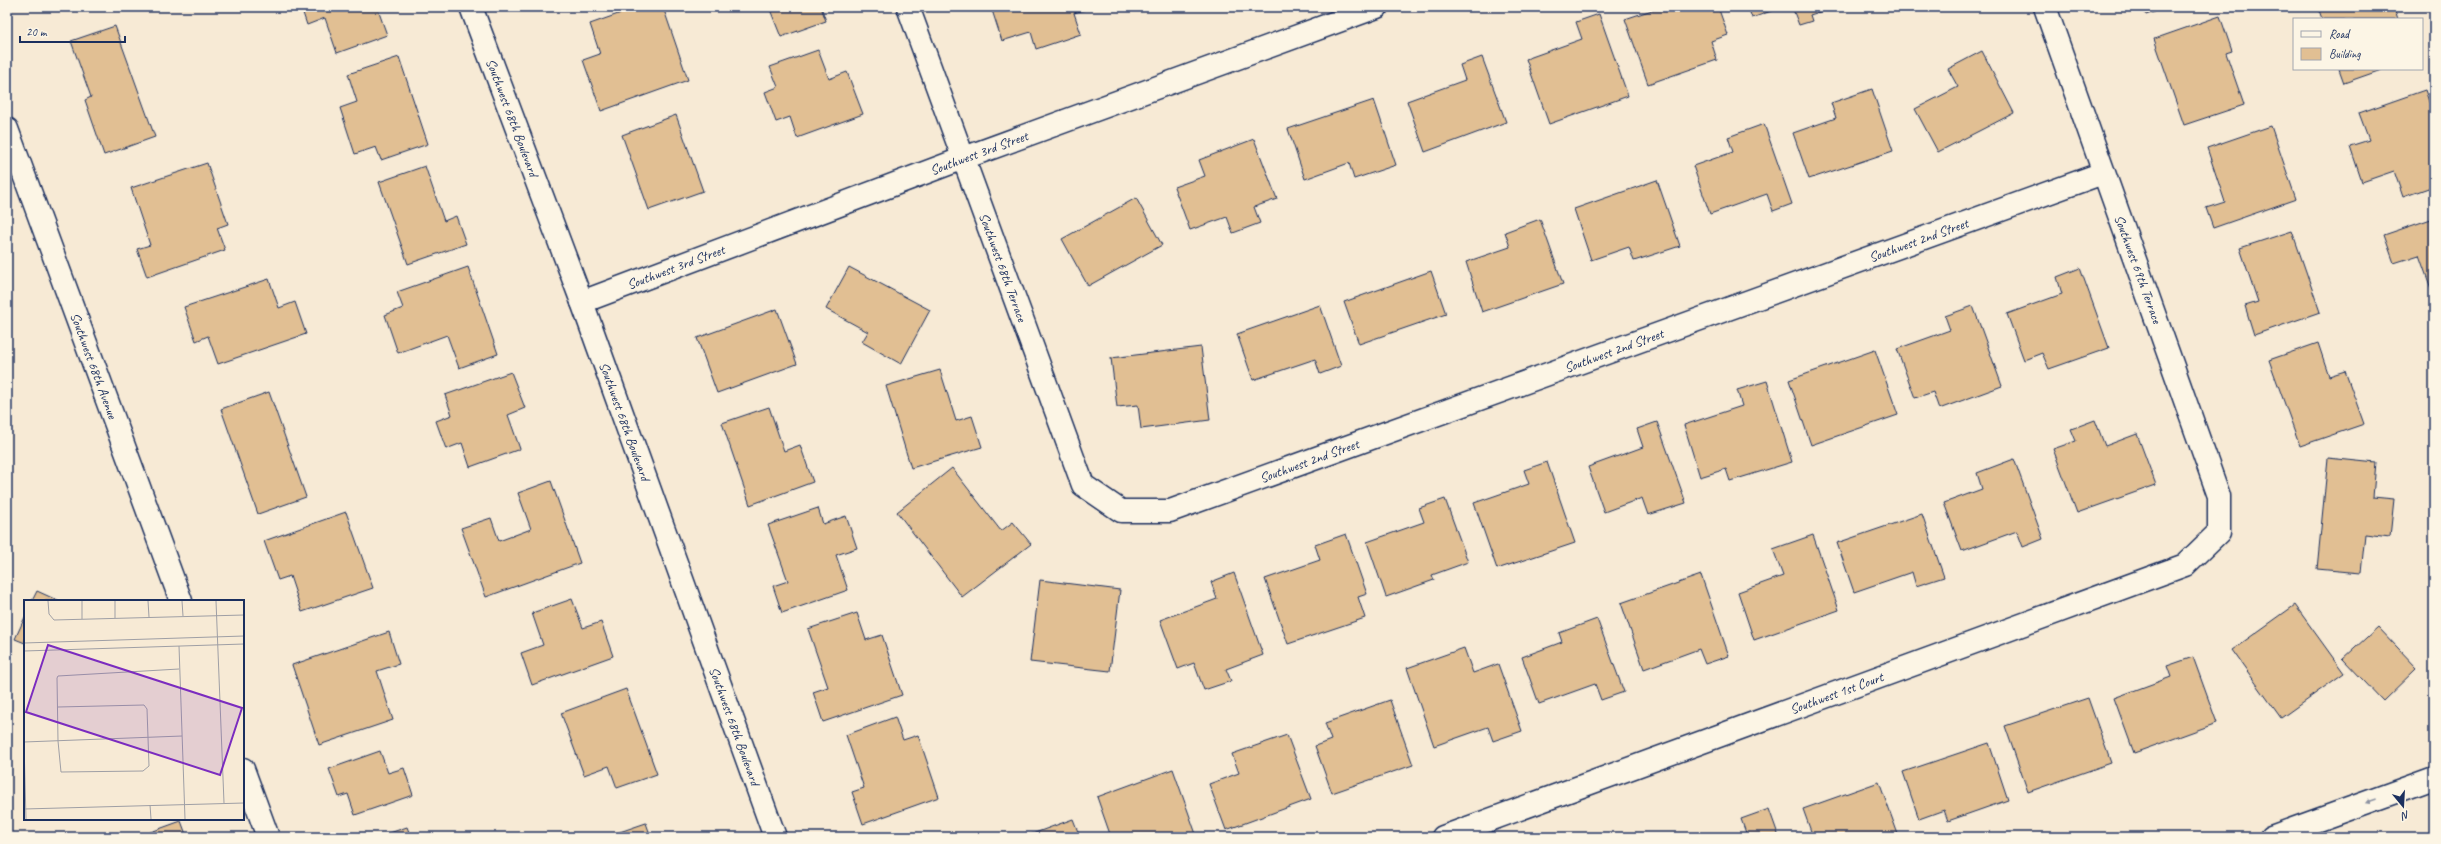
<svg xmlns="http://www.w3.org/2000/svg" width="2441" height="844" viewBox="0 0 2441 844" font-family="Caveat,sans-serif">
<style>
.building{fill:#e1bf93;stroke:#1b2f5e}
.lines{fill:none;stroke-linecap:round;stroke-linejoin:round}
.minor-casing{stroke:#1b2f5e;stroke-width:25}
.highway-casing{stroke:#1b2f5e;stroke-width:25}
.minor{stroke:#fcf5e5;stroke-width:22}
.highway{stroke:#fcf5e5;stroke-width:22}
.oneway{fill:#8c92a2}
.labels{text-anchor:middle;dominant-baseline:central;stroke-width:3;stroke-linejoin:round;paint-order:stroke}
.street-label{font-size:14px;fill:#1b2f5e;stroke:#fcf5e5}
.inset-road{fill:none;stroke:#9f9fa5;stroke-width:1}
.view{fill:#7b2cbf;fill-opacity:0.15;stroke:#7b2cbf;stroke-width:2}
.inset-edge{fill:none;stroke:#1b2f5e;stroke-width:2}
</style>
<rect width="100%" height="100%" fill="#f7ead5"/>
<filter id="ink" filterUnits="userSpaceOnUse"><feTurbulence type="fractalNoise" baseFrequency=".025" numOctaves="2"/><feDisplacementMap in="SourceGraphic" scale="8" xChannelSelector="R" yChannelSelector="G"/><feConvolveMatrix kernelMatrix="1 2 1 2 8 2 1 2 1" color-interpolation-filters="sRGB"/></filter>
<g filter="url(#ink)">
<g class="building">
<path d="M301 7H377L387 35 337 53 325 18 307 25Z"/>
<path d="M638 7H663L688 80 601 111 583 60 600 54 590 24Z"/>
<path d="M769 7H821L826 21 781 37Z"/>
<path d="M991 7H1089L1090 8 1074 13 1081 34 1036 49 1031 32 1002 41Z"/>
<path d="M1661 7H1718L1728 35 1711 41 1717 60 1648 84 1625 19Z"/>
<path d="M1748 7H1782L1752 18Z"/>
<path d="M1792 7H1828L1829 9 1810 15 1812 21 1799 25Z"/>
<path d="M2143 7H2168L2146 15Z"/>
<path d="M2318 7H2394L2398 19H2322Z"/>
<path d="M1599 14 1628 96 1549 124 1526 59 1582 39 1576 22Z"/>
<path d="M2220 16 2232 51 2226 53 2244 105 2184 125 2154 39Z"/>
<path d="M115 26 155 137 104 155 85 100 91 97 71 41Z"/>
<path d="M818 50 829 79 847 72 863 114 797 138 790 117 776 122 765 92 778 87 770 67Z"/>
<path d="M1982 51 2014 113 1938 152 1915 109 1958 87 1948 69Z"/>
<path d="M399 57 428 144 381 160 376 147 355 154 340 108 357 102 348 74Z"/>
<path d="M1482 57 1506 122 1425 152 1407 101 1465 80 1460 65Z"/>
<path d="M2339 69H2384L2344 83Z"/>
<path d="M1872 89 1893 151 1809 179 1793 133 1836 118 1831 103Z"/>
<path d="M2425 90 2434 116V186L2403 197 2394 171 2362 182 2350 146 2369 140 2359 113Z"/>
<path d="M1374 100 1396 165 1354 179 1349 163 1305 179 1288 129Z"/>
<path d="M676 115 703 191 649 210 622 135Z"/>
<path d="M1764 124 1792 204 1773 211 1767 194 1710 214 1693 166 1733 152 1728 137Z"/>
<path d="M2271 126 2296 199 2213 228 2206 208 2225 202 2207 148Z"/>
<path d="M1254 139 1277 199 1254 207 1260 223 1233 233 1227 217 1190 230 1174 187 1205 176 1199 160Z"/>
<path d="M207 163 228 224 217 228 225 250 147 277 137 249 150 245 131 188Z"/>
<path d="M425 166 444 221 456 216 466 244 408 264 379 182Z"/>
<path d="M1657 180 1680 246 1634 261 1629 247 1591 260 1574 209Z"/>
<path d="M1136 198 1162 245 1088 286 1062 239Z"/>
<path d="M2434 218V297L2419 255 2394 263 2384 235Z"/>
<path d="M1540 219 1563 284 1482 312 1466 262 1510 247 1505 232Z"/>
<path d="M2292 231 2320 312 2254 335 2245 306 2258 302 2240 248Z"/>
<path d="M468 267 498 354 459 368 447 335 398 353 385 315 403 308 397 292Z"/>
<path d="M849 267 930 310 901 364 862 342 868 332 826 309Z"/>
<path d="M2080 268 2109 348 2049 369 2042 353 2024 360 2007 314 2062 294 2057 277Z"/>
<path d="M1431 271 1446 314 1359 344 1344 302Z"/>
<path d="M269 279 279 308 295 302 306 334 218 364 208 336 196 341 184 307Z"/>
<path d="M1320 305 1341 366 1320 374 1315 359 1253 380 1237 334Z"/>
<path d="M1973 306 2002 386 1939 409 1933 392 1915 398 1897 349 1950 330 1945 316Z"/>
<path d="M777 309 797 364 717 393 697 338Z"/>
<path d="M2318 343 2329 376 2345 371 2364 424 2300 446 2269 360Z"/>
<path d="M1201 347 1210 420 1141 429 1138 405 1117 407 1111 358Z"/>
<path d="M1875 350 1898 415 1811 445 1789 380Z"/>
<path d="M940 370 956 421 972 416 982 447 911 468 886 386Z"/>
<path d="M511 372 525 408 508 415 520 449 470 467 462 443 446 449 436 421 452 415 445 395Z"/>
<path d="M1767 381 1792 462 1730 481 1726 469 1700 477 1684 425 1742 406 1737 390Z"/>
<path d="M269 392 306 497 258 514 221 409Z"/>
<path d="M769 407 784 451 800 445 813 482 750 505 722 423Z"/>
<path d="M2095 420 2105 446 2137 434 2156 485 2077 513 2053 449 2076 441 2071 429Z"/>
<path d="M1657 422 1686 503 1648 515 1642 498 1604 512 1588 467 1643 447 1637 429Z"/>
<path d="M2328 458 2376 463 2373 497 2394 499 2390 537 2365 534 2361 573 2317 569Z"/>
<path d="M2014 459 2043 539 2023 547 2017 531 1962 551 1944 503 1982 489 1977 473Z"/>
<path d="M1547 462 1575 543 1497 569 1474 503 1529 484 1524 470Z"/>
<path d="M952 468 1001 531 1013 522 1031 544 962 597 897 512Z"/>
<path d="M551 481 580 563 486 597 461 528 491 518 499 541 531 529 518 493Z"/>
<path d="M1445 499 1468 562 1432 575 1434 580 1386 597 1367 542 1424 522 1419 508Z"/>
<path d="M818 508 823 524 846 516 857 548 836 555 848 590 782 613 773 586 788 581 768 525Z"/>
<path d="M346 512 373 588 302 612 290 576 278 580 264 541Z"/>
<path d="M1922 514 1944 577 1916 586 1912 572 1854 592 1837 543Z"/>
<path d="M1346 534 1367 594 1358 597 1365 618 1288 644 1265 579 1320 560 1315 545Z"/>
<path d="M1813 535 1839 610 1754 640 1738 592 1783 576 1773 549Z"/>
<path d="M1234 573 1263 655 1226 669 1231 681 1204 690 1194 663 1178 669 1160 620 1217 599 1211 582Z"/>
<path d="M1701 575 1729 656 1705 664 1699 649 1644 669 1621 603Z"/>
<path d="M1040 580 1120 590 1110 671 1030 662Z"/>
<path d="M37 591 59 601H32Z"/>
<path d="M572 599 583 628 601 622 613 656 532 685 521 653 543 645 532 613Z"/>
<path d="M2295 605 2344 673 2281 718 2232 650Z"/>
<path d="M857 613 866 640 882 635 902 695 823 722 813 692 828 687 808 629Z"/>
<path d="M25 617V643L15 639Z"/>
<path d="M1597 619 1624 692 1601 700 1595 684 1539 704 1522 657 1562 642 1559 633Z"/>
<path d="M2378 627 2417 668 2383 701 2343 659Z"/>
<path d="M389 632 399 664 377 671 393 720 319 745 292 665Z"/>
<path d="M1464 648 1473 673 1498 664 1522 731 1493 741 1488 727 1434 746 1407 668Z"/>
<path d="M2193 657 2217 723 2134 753 2114 698 2171 677 2167 666Z"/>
<path d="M626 689 657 774 617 788 609 766 584 775 561 713Z"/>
<path d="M2088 698 2111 763 2028 792 2005 726Z"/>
<path d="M1390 700 1413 765 1332 793 1315 746 1331 740 1325 723Z"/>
<path d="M895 717 903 740 918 735 939 797 863 824 852 792 864 788 846 735Z"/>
<path d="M1287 735 1311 799 1226 830 1209 784 1239 773 1232 754Z"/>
<path d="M1989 743 2008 800 1948 821 1944 810 1919 819 1903 772Z"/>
<path d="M380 751 388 773 404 768 413 795 355 815 348 794 339 797 329 769Z"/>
<path d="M1173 769 1197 837H1111L1097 797Z"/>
<path d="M1879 782 1899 837H1813L1803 809Z"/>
<path d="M1769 809 1779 837H1733L1746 833 1741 819Z"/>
<path d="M1073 819 1080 837H1024Z"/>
<path d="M181 821 187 837H137Z"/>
<path d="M646 823 651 837H605Z"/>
<path d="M407 827 411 837H378Z"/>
</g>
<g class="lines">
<defs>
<g id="minor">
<path id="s1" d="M471 7 582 302 775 837"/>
<path id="s2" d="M908 7 1083 485 1121 511H1170L2103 173"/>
<path id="s3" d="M7 129 181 601"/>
<path id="s4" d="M582 302 964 158 1377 7"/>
<path d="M243 769 268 837"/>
<path id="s5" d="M1443 837 2185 565 2219 532V496L2045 7"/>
</g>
<path id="highway" d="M2271 837 2434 778"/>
</defs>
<use href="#minor" class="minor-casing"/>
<use href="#highway" class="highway-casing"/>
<use href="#minor" class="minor"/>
<use href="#highway" class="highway"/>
</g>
<defs><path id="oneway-solid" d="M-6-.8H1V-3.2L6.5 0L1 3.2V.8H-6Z"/></defs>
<use class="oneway" href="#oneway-solid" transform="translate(2371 801) rotate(160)"/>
</g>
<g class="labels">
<g class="street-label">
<text stroke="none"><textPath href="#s1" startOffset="118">Southwest 68th Boulevard</textPath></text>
<text stroke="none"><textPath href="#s4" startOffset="424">Southwest 3rd Street</textPath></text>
<text stroke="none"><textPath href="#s2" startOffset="1400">Southwest 2nd Street</textPath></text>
<text stroke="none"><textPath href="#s4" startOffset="100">Southwest 3rd Street</textPath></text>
<text stroke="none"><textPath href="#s2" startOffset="277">Southwest 68th Terrace</textPath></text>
<text transform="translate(2138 269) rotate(70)">Southwest 69th Terrace</text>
<text stroke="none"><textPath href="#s2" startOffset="1076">Southwest 2nd Street</textPath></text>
<text stroke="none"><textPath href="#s3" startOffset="252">Southwest 68th Avenue</textPath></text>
<text stroke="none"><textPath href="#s1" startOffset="442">Southwest 68th Boulevard</textPath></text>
<text stroke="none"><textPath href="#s2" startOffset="752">Southwest 2nd Street</textPath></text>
<text stroke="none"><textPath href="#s5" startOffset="419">Southwest 1st Court</textPath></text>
<text stroke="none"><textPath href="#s1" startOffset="766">Southwest 68th Boulevard</textPath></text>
</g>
</g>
<g transform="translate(24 600)">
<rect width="220" height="220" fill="#f7ead5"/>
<path class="inset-road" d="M24 1 25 14 30 20 220 15M58 1V19M91 1V18M124 1 125 17M158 1 159 16M192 1 200 203M0 43 220 36M155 46 161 219M0 51 220 44M34 107 120 105 123 109 125 166 119 171 37 172 34 141 33 78 34 76 155 69M0 142 158 136M0 142 2 219M126 205 127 219M0 209 220 203"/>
<path class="view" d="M24 45 218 108 196 175 2 112Z"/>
<rect width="220" height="220" class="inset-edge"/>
</g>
<rect width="2441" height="844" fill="none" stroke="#fcf5e5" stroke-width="24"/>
<rect x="12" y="12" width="2417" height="820" fill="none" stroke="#1b2f5e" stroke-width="1.5" filter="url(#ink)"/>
<rect x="2293" y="18" width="130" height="52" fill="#fcf5e5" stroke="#a2a6af"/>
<rect x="2301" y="31" width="20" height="6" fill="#fcf5e5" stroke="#a2a6af"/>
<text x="2329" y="38" font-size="12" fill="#1b2f5e">Road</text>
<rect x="2301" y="48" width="20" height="12" fill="#e1bf93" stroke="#a2a6af"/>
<text x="2329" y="58" font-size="12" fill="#1b2f5e">Building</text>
<g transform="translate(2403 806) rotate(162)" stroke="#fcf5e5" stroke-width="3" paint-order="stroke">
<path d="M0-3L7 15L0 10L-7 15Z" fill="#1b2f5e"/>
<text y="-6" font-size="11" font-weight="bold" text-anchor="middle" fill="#1b2f5e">N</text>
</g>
<path d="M20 36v6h105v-6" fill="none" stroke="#1b2f5e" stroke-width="2"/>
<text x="26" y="36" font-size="12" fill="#1b2f5e" stroke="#fcf5e5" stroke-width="3" paint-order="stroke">20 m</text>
</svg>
